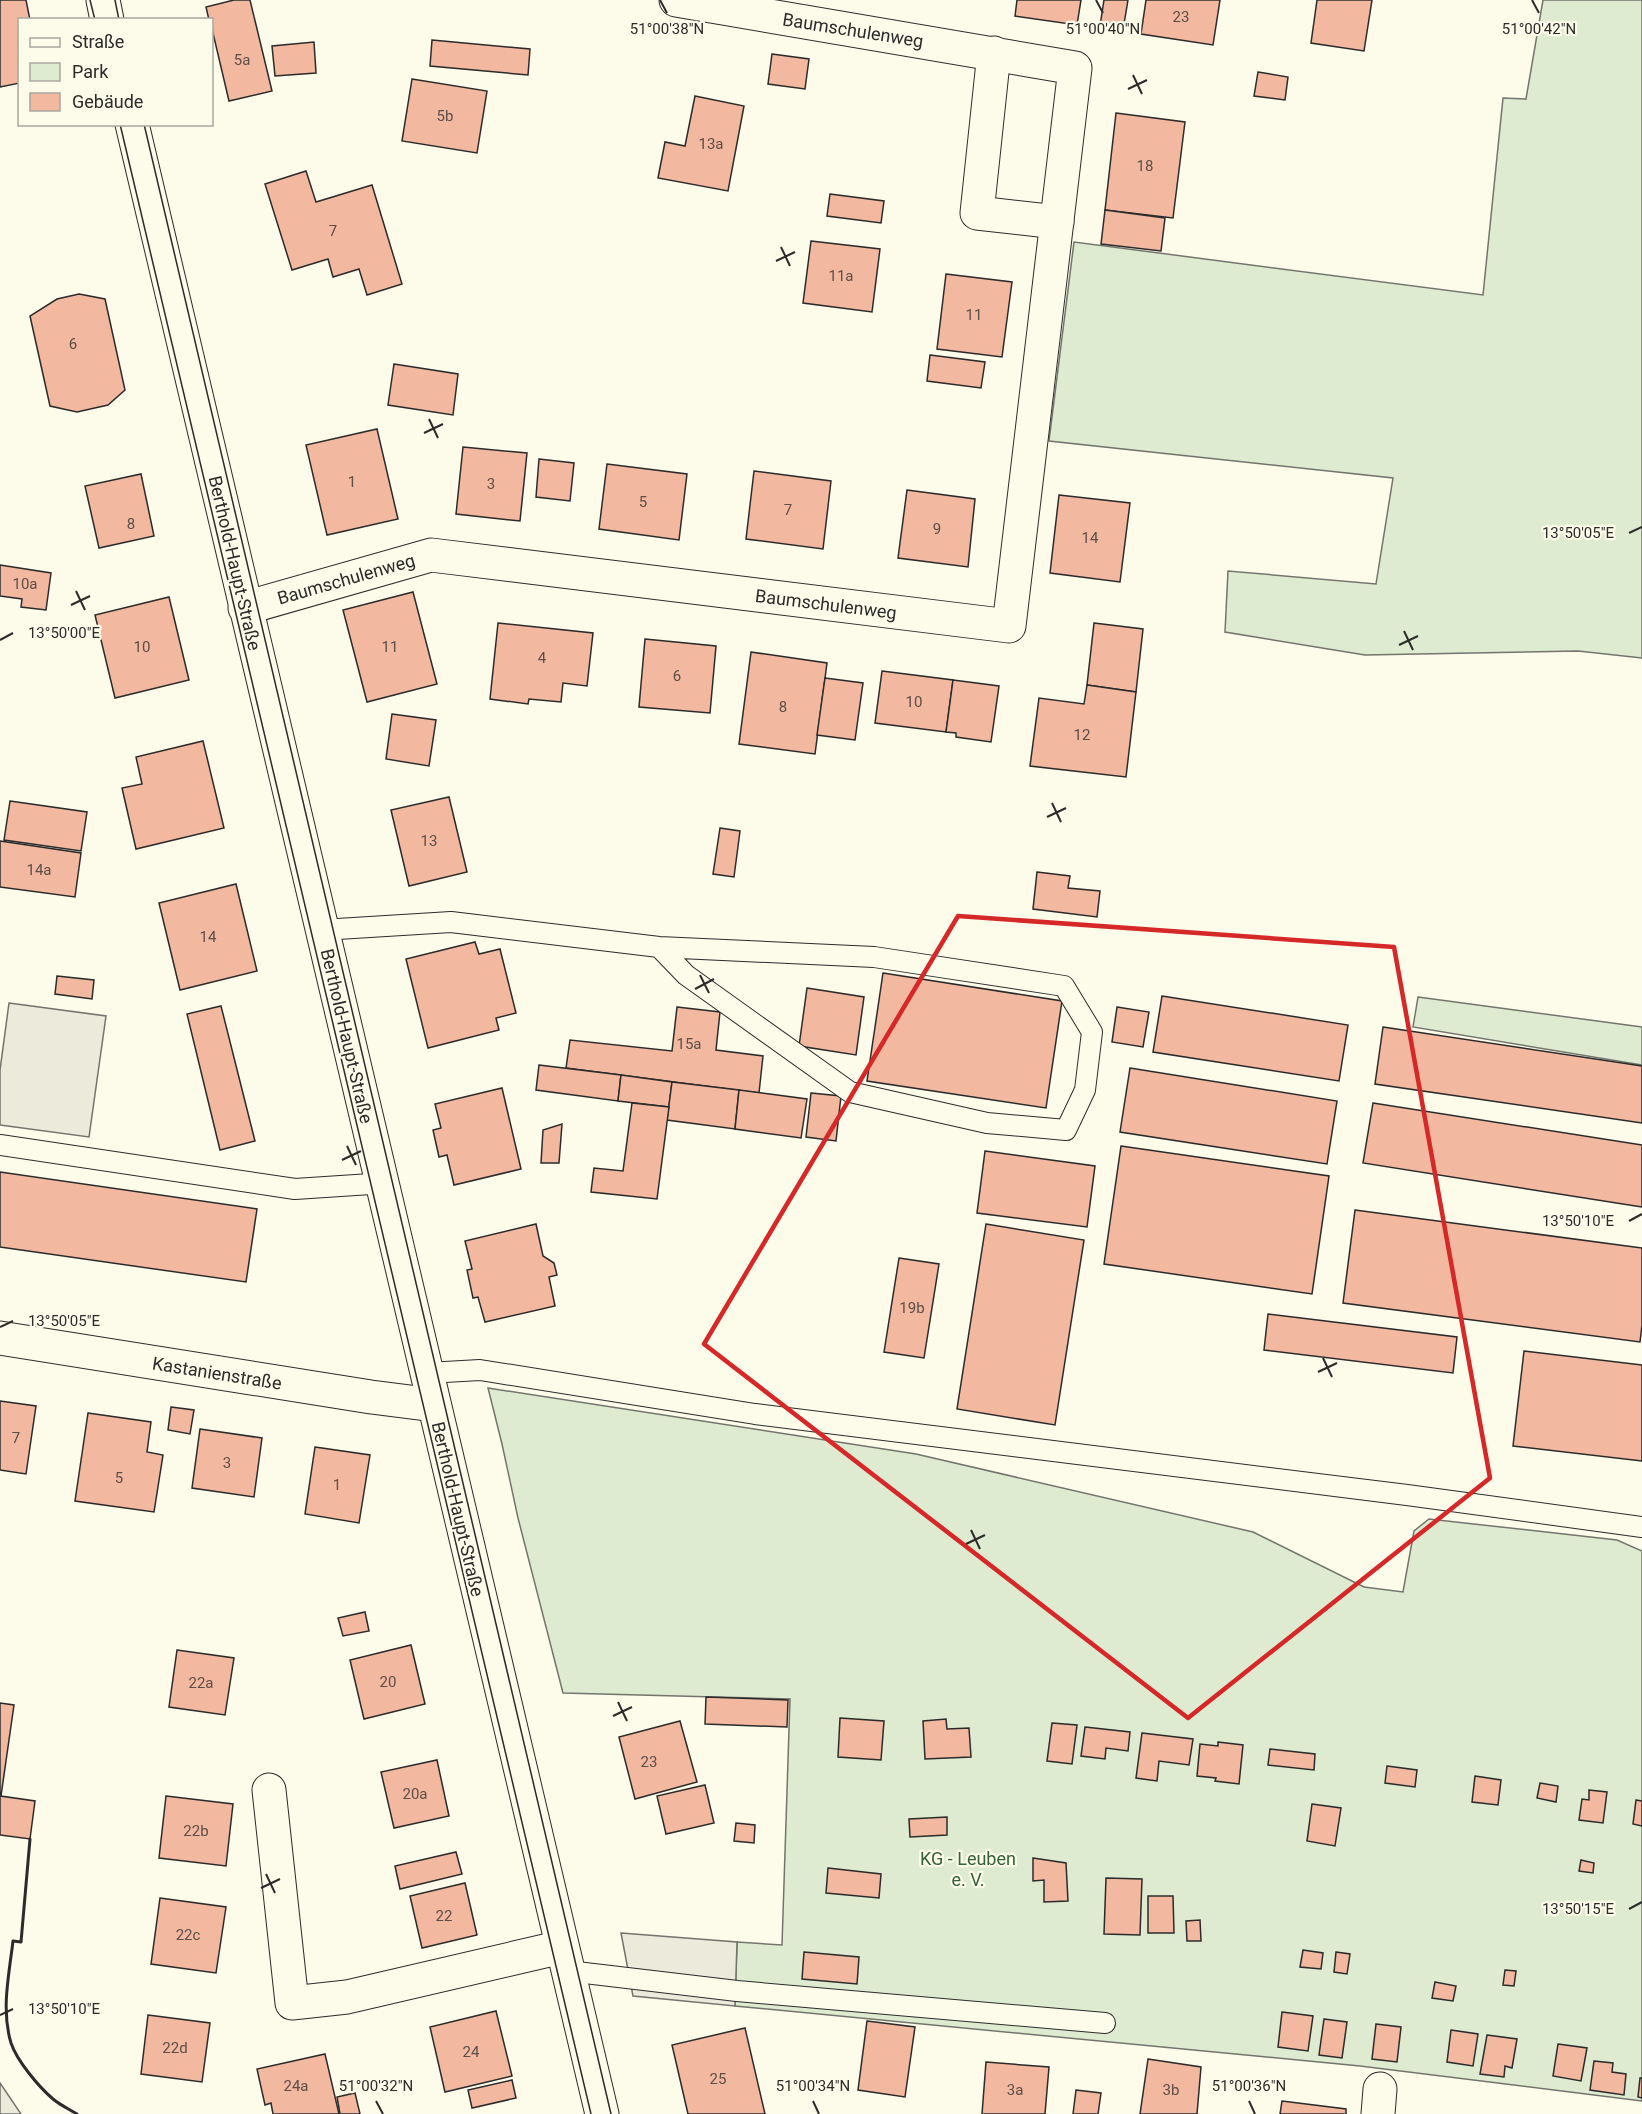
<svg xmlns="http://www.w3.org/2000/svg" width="1642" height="2114" viewBox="0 0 1642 2114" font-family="Roboto,sans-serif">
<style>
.green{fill:#deebd1;stroke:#74746e;stroke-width:1.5}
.parking{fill:#eceadb;stroke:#74746e;stroke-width:1.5}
.building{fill:#f2b8a0;stroke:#2b2b2b;stroke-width:1.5}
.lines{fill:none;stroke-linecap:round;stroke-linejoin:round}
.service-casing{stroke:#2b2b2b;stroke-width:22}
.minor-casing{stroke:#2b2b2b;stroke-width:35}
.tertiary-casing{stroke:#2b2b2b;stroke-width:35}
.service{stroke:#fdfbea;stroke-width:20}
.minor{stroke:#fdfbea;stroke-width:33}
.tertiary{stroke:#fdfbea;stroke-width:33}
.tram{stroke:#2b2b2b;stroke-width:1.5}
.wall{stroke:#2b2b2b;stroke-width:3}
.marked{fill:none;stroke:#d62828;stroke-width:4.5;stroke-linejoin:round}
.ticks{fill:none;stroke:#2b2b2b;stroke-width:2}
.labels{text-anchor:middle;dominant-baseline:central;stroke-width:4.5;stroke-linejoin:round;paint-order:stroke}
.number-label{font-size:15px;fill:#5d4e48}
.street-label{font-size:18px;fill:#2b2b2b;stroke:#fdfbea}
.park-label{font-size:18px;fill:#34623c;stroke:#fdfbea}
.ticks-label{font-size:15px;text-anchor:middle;fill:#2b2b2b;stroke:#fdfbea;stroke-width:4.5;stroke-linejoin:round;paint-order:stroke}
</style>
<rect width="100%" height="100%" fill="#fdfbea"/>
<g class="green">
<path d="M1543 0H1642V658L1578 651 1365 655 1225 632 1228 571 1376 584 1393 478 1049 441 1074 242 1483 295 1503 98 1526 99Z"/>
<path d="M1418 997 1642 1027V1065L1413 1027Z"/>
<path d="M488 1388 916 1454 1253 1532 1364 1587 1403 1592 1414 1531 1429 1519 1617 1540 1642 1551V2101L1360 2066 735 2006 737 1942 782 1945 790 1699 563 1693 518 1518 502 1444Z"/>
</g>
<g class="parking">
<path d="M9 1003 106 1016 89 1137 0 1125V1070Z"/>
<path d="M621 1933 737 1942 735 2006 633 1996Z"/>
<path d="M0 2083 21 2114H0Z"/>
</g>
<g class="building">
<path d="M0 0H26L30 20H20V83L0 87Z"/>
<path d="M234 0H250L272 91 229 101 212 29V20H209L206 7Z"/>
<path d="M1017 0H1081L1077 25 1015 16Z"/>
<path d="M1104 0H1128L1123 30 1100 26Z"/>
<path d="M1146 0H1220L1213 45 1141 34Z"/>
<path d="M1317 0H1372L1364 51 1311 43Z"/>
<path d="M432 40 530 49 528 75 430 66Z"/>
<path d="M314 42 316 73 275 76 272 46Z"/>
<path d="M772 54 809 59 805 89 768 84Z"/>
<path d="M1258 72 1288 77 1285 100 1254 96Z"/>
<path d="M412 79 487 91 477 153 402 141Z"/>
<path d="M695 96 744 106 728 191 658 178 665 142 685 146Z"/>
<path d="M1116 113 1185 122 1173 218 1105 210Z"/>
<path d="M306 171 316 202 372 185 402 284 367 295 359 269 333 277 328 259 292 270 265 184Z"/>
<path d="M830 194 884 201 881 223 827 216Z"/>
<path d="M1105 210 1165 218 1161 251 1101 244Z"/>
<path d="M811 241 880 249 872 312 803 303Z"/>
<path d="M946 274 1012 282 1002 357 937 349Z"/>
<path d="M79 294 105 299 125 390 108 405 77 412 50 406 30 316 57 299Z"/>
<path d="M930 355 985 362 981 388 927 381Z"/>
<path d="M394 364 458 374 453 415 388 405Z"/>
<path d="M377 429 398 519 327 535 306 445Z"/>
<path d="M463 447 527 453 520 521 456 514Z"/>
<path d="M539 459 574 463 570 501 536 497Z"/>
<path d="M607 464 687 474 679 540 599 529Z"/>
<path d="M754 471 831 481 823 549 746 539Z"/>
<path d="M141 474 154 536 99 548 85 486Z"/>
<path d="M907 490 975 499 968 567 898 558Z"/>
<path d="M1059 495 1130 503 1120 582 1050 573Z"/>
<path d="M0 565 51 573 46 610 21 607 22 599 0 596Z"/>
<path d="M413 592 437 684 367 702 343 610Z"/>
<path d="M169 597 189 680 115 698 95 615Z"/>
<path d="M498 623 593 633 587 686 563 683 561 702 529 699 528 704 490 699Z"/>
<path d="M1094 623 1143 629 1136 692 1087 685Z"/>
<path d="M645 639 716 646 710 713 639 707Z"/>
<path d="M751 652 827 663 815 754 739 744Z"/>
<path d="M882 671 953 680 946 732 875 723Z"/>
<path d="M825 678 863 683 855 740 817 735Z"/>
<path d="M953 680 999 686 991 742 956 737V733L946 732Z"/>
<path d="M1087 685 1136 692 1126 777 1030 766 1039 698 1084 704Z"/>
<path d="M392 714 436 720 429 766 386 759Z"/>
<path d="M203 741 224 828 136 849 122 788 142 784 136 757Z"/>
<path d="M449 797 467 872 409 886 391 810Z"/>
<path d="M10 801 87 812 81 851 4 840Z"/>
<path d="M720 828 740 831 734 877 713 874Z"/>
<path d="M0 841 81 853 75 897 0 887Z"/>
<path d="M1037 872 1070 876 1068 888 1100 891 1097 917 1033 909Z"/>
<path d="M236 884 257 971 180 990 159 903Z"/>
<path d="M475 942 479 954 500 949 516 1013 496 1018 499 1030 428 1048 406 959Z"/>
<path d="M883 973 1062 1001 1046 1108 867 1081Z"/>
<path d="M57 976 94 980 92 999 55 994Z"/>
<path d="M807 988 864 997 856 1055 799 1046Z"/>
<path d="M1162 996 1348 1025 1339 1081 1153 1052Z"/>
<path d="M221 1006 255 1141 220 1150 187 1014Z"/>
<path d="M677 1007 720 1012 716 1050 763 1056 759 1093 566 1068 570 1040 672 1051Z"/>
<path d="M1117 1007 1149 1012 1143 1047 1112 1042Z"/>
<path d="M1383 1027 1642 1066V1123L1375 1084Z"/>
<path d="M539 1065 621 1075 618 1101 536 1090Z"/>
<path d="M1130 1068 1337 1101 1327 1164 1120 1132Z"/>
<path d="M621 1075 672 1082 669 1107 618 1101Z"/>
<path d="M672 1082 739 1090 735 1129 667 1120Z"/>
<path d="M502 1088 521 1169 454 1185 447 1155 439 1157 433 1130 441 1128 435 1104Z"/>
<path d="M739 1090 807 1099 801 1138 735 1129Z"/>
<path d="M811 1093 841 1096 836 1141 806 1137Z"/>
<path d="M632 1103 669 1107 657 1199 591 1192 594 1168 623 1171Z"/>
<path d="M1373 1103 1642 1145V1207L1363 1163Z"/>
<path d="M562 1124 559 1163H541L543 1130Z"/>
<path d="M1121 1146 1329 1176 1312 1294 1104 1264Z"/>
<path d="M985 1151 1095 1166 1087 1227 977 1213Z"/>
<path d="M0 1172 257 1209 246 1282 0 1247Z"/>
<path d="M1355 1210 1642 1248V1325L1640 1342 1343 1303Z"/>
<path d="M536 1224 543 1256 554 1263 557 1275 549 1277 555 1306 485 1322 478 1297 473 1298 467 1270 472 1269 465 1241Z"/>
<path d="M986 1224 1084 1240 1055 1425 957 1409Z"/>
<path d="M899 1258 939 1264 924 1358 884 1352Z"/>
<path d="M1268 1314 1457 1337 1453 1373 1264 1350Z"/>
<path d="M1524 1351 1642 1365V1461L1513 1446Z"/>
<path d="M0 1401 36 1406 26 1474 0 1470Z"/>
<path d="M171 1407 194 1410 190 1434 168 1430Z"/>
<path d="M88 1413 151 1422 147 1452 163 1455 154 1512 75 1501Z"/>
<path d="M200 1429 262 1438 254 1497 192 1488Z"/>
<path d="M315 1447 370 1455 359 1523 305 1514Z"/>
<path d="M365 1612 369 1631 343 1636 338 1618Z"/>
<path d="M411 1645 425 1704 364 1719 350 1660Z"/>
<path d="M177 1650 234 1658 225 1715 169 1707Z"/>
<path d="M706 1697 788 1700 787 1727 705 1724Z"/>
<path d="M0 1703 14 1705 1 1796 35 1801 30 1839 0 1835Z"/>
<path d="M840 1718 884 1721 881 1760 838 1757Z"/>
<path d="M946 1719 947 1729 969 1728 971 1757 925 1759 923 1721Z"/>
<path d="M680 1721 697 1782 635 1799 619 1737Z"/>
<path d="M1052 1723 1077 1725 1072 1764 1047 1761Z"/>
<path d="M1085 1727 1130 1732 1128 1751 1106 1748 1105 1759 1081 1756Z"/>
<path d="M1142 1733 1193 1739 1189 1765 1159 1761 1157 1781 1136 1778Z"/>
<path d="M1218 1742 1243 1745 1239 1784 1215 1781 1216 1778 1197 1776 1200 1744 1218 1746Z"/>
<path d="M1270 1749 1315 1754 1314 1770 1268 1765Z"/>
<path d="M437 1760 449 1816 394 1828 381 1772Z"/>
<path d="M1387 1766 1417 1770 1415 1787 1385 1783Z"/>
<path d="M1475 1776 1501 1780 1498 1805 1472 1802Z"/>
<path d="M1540 1783 1558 1786 1556 1802 1537 1798Z"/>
<path d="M705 1785 714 1823 666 1834 657 1796Z"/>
<path d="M1589 1790 1607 1792 1603 1823 1579 1820 1582 1799 1589 1800Z"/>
<path d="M166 1796 233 1804 226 1866 159 1858Z"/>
<path d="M1636 1800 1642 1801V1826L1633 1824Z"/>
<path d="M1312 1804 1341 1808 1335 1846 1307 1841Z"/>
<path d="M947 1817V1835L910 1837 909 1819Z"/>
<path d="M736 1823 755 1825 754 1843 734 1841Z"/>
<path d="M456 1852 462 1874 400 1889 395 1866Z"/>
<path d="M1033 1858 1066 1863 1068 1901 1044 1902V1880L1033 1881Z"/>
<path d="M1581 1860 1594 1863 1593 1873 1579 1871Z"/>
<path d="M828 1868 881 1874 879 1898 826 1893Z"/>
<path d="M1106 1878 1142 1879 1140 1935 1104 1934Z"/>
<path d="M465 1883 477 1935 422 1948 410 1896Z"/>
<path d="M1148 1896H1173L1174 1933H1148Z"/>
<path d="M160 1898 226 1907 216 1973 151 1964Z"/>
<path d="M1200 1920 1201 1941H1187L1186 1921Z"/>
<path d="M1303 1950 1323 1953 1321 1969 1300 1967Z"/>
<path d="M804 1952 859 1957 857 1984 802 1979Z"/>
<path d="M1336 1952 1350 1954 1347 1974 1334 1972Z"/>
<path d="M1505 1970 1516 1971 1514 1986 1503 1985Z"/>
<path d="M1435 1982 1456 1986 1453 2001 1432 1998Z"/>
<path d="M496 2011 512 2076 445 2092 430 2027Z"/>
<path d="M1282 2012 1313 2016 1308 2051 1278 2047Z"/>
<path d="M148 2015 210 2023 202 2082 141 2074Z"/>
<path d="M1324 2019 1347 2022 1342 2058 1319 2055Z"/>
<path d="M867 2021 915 2027 905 2097 858 2090Z"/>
<path d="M1376 2024 1401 2027 1397 2062 1372 2059Z"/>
<path d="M745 2028 765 2114H688L672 2045Z"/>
<path d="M1451 2030 1478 2034 1473 2066 1447 2062Z"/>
<path d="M1487 2035 1517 2039 1512 2068 1505 2066 1504 2077 1480 2074Z"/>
<path d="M1558 2044 1587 2048 1581 2081 1553 2076Z"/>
<path d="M325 2054 339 2114H273L271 2103 265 2105 257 2069Z"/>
<path d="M1148 2059 1201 2067 1197 2114H1140Z"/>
<path d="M1594 2061 1613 2063 1612 2072 1626 2074 1624 2095 1590 2090Z"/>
<path d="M986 2062 1049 2067 1045 2114H982Z"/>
<path d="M1640 2078H1642V2098L1638 2097Z"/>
<path d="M512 2080 516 2098 472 2108 468 2090Z"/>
<path d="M1076 2090 1101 2093 1098 2114H1073Z"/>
<path d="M355 2093 360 2114H340L337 2097Z"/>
<path d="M1282 2101 1346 2109V2114H1280Z"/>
</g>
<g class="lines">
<defs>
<g id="service">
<path d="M321 930 451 922 659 947 874 957 1064 986 1092 1032 1085 1090 1066 1130 987 1123 850 1092 686 975 659 947"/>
<path d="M0 1145 295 1189 371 1184 381 1181"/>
<path d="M427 1373 480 1370 755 1414 1407 1495 1642 1527"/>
<path d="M568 1971 737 1991 1105 2023"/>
</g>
<g id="minor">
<path d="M994 53 977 213 1057 222"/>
<path d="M245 608 431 555 1009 626 1075 68 676 0"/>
<path d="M0 1338 371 1397 434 1405"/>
<path d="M269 1790 292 2003 347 1997 562 1947"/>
<path d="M1378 2114 1380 2089"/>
</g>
<g id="tertiary">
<path d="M103 0 107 20"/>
<path d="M132 124 602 2114"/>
</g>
</defs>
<use href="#service" class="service-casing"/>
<use href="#minor" class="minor-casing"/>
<use href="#tertiary" class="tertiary-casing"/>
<use href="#service" class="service"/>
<use href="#minor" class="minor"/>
<use href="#tertiary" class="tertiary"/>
<g class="tram">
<path d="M90 0 95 20"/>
<path d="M115 0 119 20"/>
<path d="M120 124 591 2114"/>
<path d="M144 124 611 2114"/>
</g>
<path class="wall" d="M30 1839 21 1942 13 1941C9 1975 1 2010 11 2043 17 2061 39 2087 53 2099 60 2105 69 2109 77 2114"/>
</g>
<path class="marked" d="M958 916 1394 947 1490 1478 1188 1718 704 1344Z"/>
<path class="ticks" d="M660 0 667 13M1096 0 1103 13M1532 0 1539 13M1133 75 1142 94M1128 89 1147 80M781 247 790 266M776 261 795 252M429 419 438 438M424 433 443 424M1629 533 1642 527M76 591 85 610M71 605 90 596M1404 631 1413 650M0 640 13 633M1399 645 1418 636M1052 803 1061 822M1047 817 1066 808M700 975 709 993M695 989 714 979M347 1146 356 1165M342 1160 361 1151M1629 1221 1642 1214M0 1327 13 1321M1323 1358 1332 1377M1318 1372 1337 1363M971 1530 980 1549M966 1544 985 1535M618 1702 627 1721M613 1716 632 1707M266 1874 275 1893M261 1888 280 1879M1629 1909 1642 1902M0 2015 13 2009M376 2101 383 2114M813 2101 819 2114M1249 2101 1255 2114"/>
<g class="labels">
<g class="number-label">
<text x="1181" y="17">23</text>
<text x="242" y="60">5a</text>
<text x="445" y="116">5b</text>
<text x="711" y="144">13a</text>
<text x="1145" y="166">18</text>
<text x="333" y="231">7</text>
<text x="841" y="276">11a</text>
<text x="974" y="315">11</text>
<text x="73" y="344">6</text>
<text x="352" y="482">1</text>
<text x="491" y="484">3</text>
<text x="643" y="502">5</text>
<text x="788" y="510">7</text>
<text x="131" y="524">8</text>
<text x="937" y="529">9</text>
<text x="1090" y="538">14</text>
<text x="25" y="584">10a</text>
<text x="142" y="647">10</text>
<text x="390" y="647">11</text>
<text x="542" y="658">4</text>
<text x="677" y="676">6</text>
<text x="914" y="702">10</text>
<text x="783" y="707">8</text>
<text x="1082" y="735">12</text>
<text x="429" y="841">13</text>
<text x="39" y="870">14a</text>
<text x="208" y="937">14</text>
<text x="689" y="1044">15a</text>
<text x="912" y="1308">19b</text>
<text x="16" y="1438">7</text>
<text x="227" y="1463">3</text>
<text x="119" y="1478">5</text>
<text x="337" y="1485">1</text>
<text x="388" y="1682">20</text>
<text x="201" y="1683">22a</text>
<text x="649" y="1762">23</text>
<text x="415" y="1794">20a</text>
<text x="196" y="1831">22b</text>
<text x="444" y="1916">22</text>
<text x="188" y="1935">22c</text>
<text x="175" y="2048">22d</text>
<text x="471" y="2052">24</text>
<text x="718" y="2079">25</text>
<text x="296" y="2086">24a</text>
<text x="1015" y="2090">3a</text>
<text x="1171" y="2090">3b</text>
</g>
<g class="street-label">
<text transform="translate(853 30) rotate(9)">Baumschulenweg</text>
<text transform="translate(235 563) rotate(77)">Berthold-Haupt-Straße</text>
<text transform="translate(346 579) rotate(-16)">Baumschulenweg</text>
<text transform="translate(826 604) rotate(7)">Baumschulenweg</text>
<text transform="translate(347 1036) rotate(77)">Berthold-Haupt-Straße</text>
<text transform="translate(217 1373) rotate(9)">Kastanienstraße</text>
<text transform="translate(458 1509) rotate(77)">Berthold-Haupt-Straße</text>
</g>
<g class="park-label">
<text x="968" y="1858">KG - Leuben<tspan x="968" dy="21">e. V.</tspan></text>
</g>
</g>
<g class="ticks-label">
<text x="667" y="34">51°00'38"N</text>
<text x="1103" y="34">51°00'40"N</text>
<text x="1539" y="34">51°00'42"N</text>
<text x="1578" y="538">13°50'05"E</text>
<text x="64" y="638">13°50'00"E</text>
<text x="1578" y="1226">13°50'10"E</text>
<text x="64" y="1326">13°50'05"E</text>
<text x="1578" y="1914">13°50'15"E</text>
<text x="64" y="2014">13°50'10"E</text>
<text x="376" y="2091">51°00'32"N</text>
<text x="813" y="2091">51°00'34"N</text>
<text x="1249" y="2091">51°00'36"N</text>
</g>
<rect x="18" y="18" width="195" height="108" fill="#fdfbea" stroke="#a9a89e" stroke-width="1.5"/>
<rect x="30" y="38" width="30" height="9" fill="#fdfbea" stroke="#a9a89e" stroke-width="1.5"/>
<text x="72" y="48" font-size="18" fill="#2b2b2b">Straße</text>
<rect x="30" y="63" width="30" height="18" fill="#deebd1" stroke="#a9a89e" stroke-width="1.5"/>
<text x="72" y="78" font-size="18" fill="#2b2b2b">Park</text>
<rect x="30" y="93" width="30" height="18" fill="#f2b8a0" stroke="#a9a89e" stroke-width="1.5"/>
<text x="72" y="108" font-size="18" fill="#2b2b2b">Gebäude</text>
</svg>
